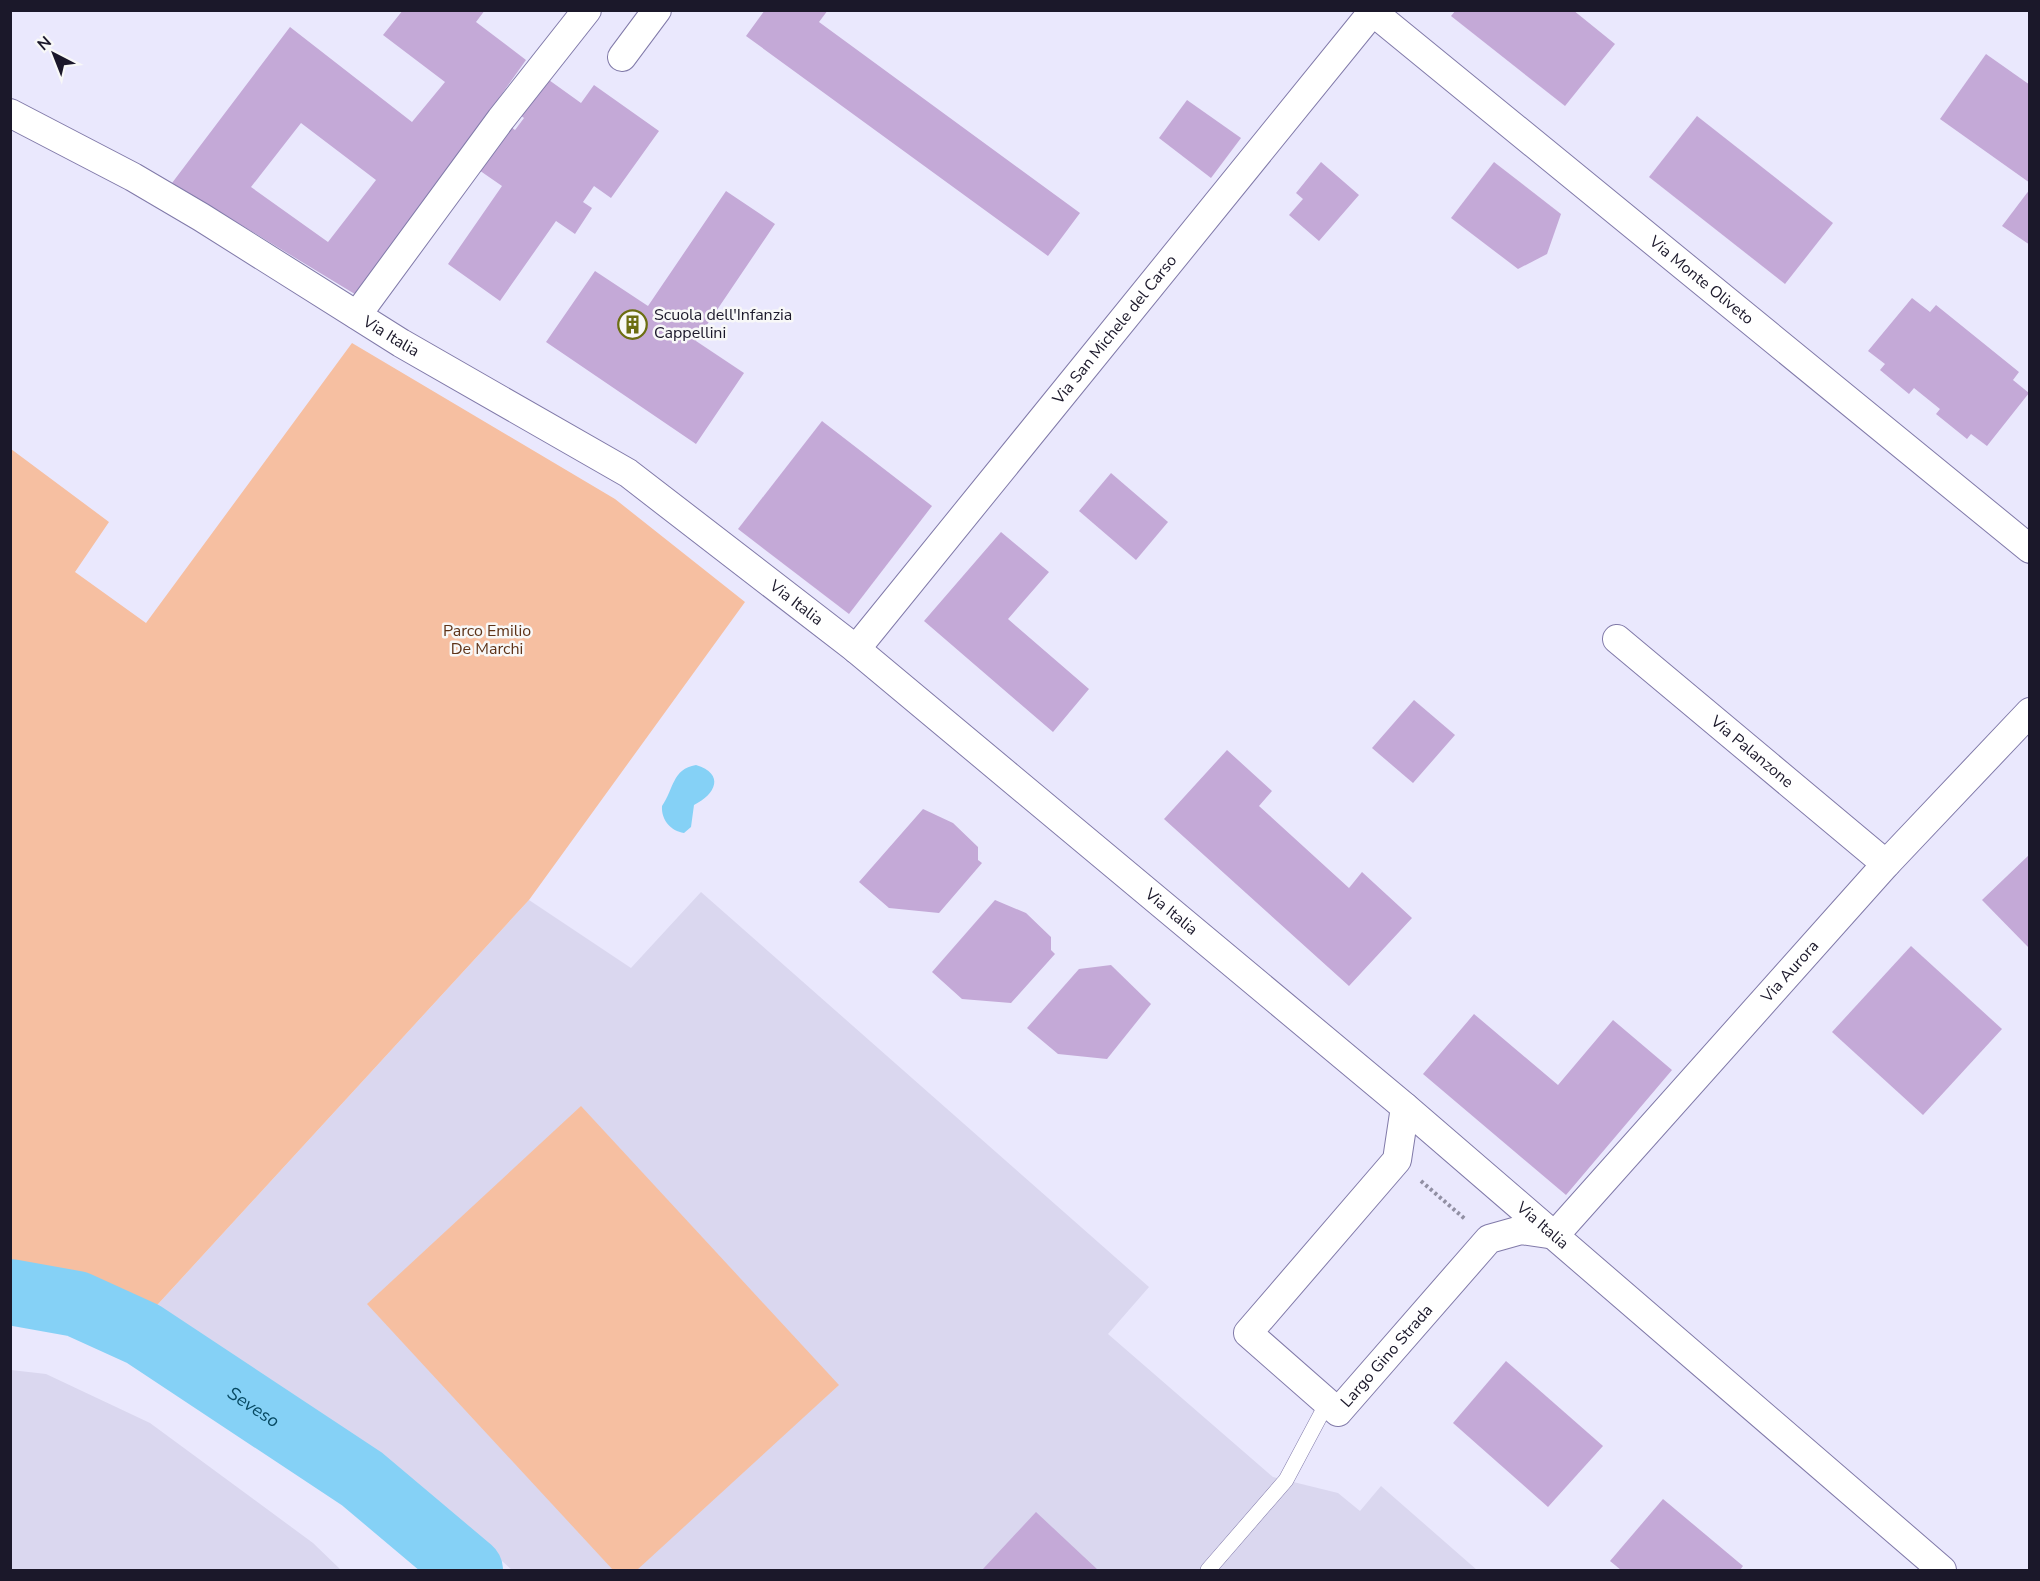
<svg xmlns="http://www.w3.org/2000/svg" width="2040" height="1581" viewBox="0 0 2040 1581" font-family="'Nunito Sans',sans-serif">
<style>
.built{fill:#dad7ef}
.green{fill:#f6bfa1}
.water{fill:#85d1f6}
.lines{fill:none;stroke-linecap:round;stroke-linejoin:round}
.river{stroke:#85d1f6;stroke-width:66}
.building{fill:#c4a9d7;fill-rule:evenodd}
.lane-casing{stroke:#817aa9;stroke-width:16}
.street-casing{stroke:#817aa9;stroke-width:30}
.path{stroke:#918fa3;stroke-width:4;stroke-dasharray:3 3;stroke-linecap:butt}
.lane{stroke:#fff;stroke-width:15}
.street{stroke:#fff;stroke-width:28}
.labels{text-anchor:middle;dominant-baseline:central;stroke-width:5;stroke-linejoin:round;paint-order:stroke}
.street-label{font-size:16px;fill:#1b182a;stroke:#f8f8f8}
.poi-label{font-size:16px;fill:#1b182a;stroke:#f8f8f8;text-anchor:start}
.park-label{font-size:16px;fill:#5e3318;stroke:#f8f8f8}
.water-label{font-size:18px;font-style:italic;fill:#074962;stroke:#f8f8f8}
</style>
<rect width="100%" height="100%" fill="#eae8fd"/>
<g class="built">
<path d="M701 892 1149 1287 1108 1334 1273 1477 1338 1493 1360 1511 1381 1486 1477 1570H512L396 1465 278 1385 148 1315 529 900 631 968Z"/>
<path d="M11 1370 46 1374 150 1423 313 1543 341 1570H11Z"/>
</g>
<g class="green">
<path d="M352 343 615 499 745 602 529 900 148 1315 73 1286 11 1271V449L109 522 75 572 146 623Z"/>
<path d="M581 1106 839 1385 637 1570H613L367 1304Z"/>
</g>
<path class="water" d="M696 765C725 774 716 794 694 805L691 827 684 833C671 831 661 820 662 806 674 789 672 769 696 765Z"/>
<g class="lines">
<path class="river" id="s1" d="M10 1292 77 1304 143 1334 362 1479 470 1570"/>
</g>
<g class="building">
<path d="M403 10H485L476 22 526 60 358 296 172 183 290 27 412 122 445 82 383 35ZM301 123 376 180 328 242 251 187Z"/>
<path d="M765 10H828L819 22 1080 213 1048 256 746 36Z"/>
<path d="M1456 10H1573L1615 44 1565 106 1451 16Z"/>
<path d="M1986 54 2030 85V183L1940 119Z"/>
<path d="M542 75 581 103 594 85 659 131 611 198 594 186 583 202 592 208 575 234 556 221 500 301 448 264 502 186 476 168 508 125 515 130 524 118 516 112Z"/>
<path d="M1187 100 1241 138 1211 178 1159 138Z"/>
<path d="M1697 116 1833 223 1785 284 1649 177Z"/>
<path d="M1321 162 1359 195 1319 241 1289 215 1303 199 1296 193Z"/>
<path d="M1494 162 1561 214 1547 254 1518 269 1451 218Z"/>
<path d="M2030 189V245L2002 226Z"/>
<path d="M726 191 775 224 696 341 744 373 696 444 546 342 595 271 648 306Z"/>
<path d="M1912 298 1930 312 1936 305 2019 372 2013 380 2029 393 1987 446 1971 434 1967 439 1936 414 1940 409 1914 388 1909 394 1880 370 1885 364 1868 351Z"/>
<path d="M822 421 932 506 849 614 738 529Z"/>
<path d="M1111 473 1168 522 1136 560 1079 511Z"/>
<path d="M1001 532 1049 572 1008 619 1089 689 1053 732 924 621Z"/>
<path d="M1414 700 1455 735 1413 783 1372 748Z"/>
<path d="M1227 750 1272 791 1259 806 1349 888 1362 872 1412 918 1349 986 1164 819Z"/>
<path d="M923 809 953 823 978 847V860L982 863 939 913 889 908 859 882Z"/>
<path d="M2030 854V949L1982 900Z"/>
<path d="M995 900 1026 913 1051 937V950L1055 954 1011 1003 962 999 932 972Z"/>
<path d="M1911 946 2002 1029 1923 1115 1832 1032Z"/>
<path d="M1111 965 1151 1004 1107 1059 1058 1054 1027 1028 1079 969Z"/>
<path d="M1474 1014 1558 1085 1613 1020 1672 1070 1566 1195 1423 1074Z"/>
<path d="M1506 1361 1603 1446 1548 1507 1453 1423Z"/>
<path d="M1663 1499 1743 1566 1740 1570H1621L1610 1561Z"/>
<path d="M1036 1512 1098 1570H982Z"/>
</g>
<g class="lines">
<defs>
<path id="lane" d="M1208 1570 1286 1480 1327 1403"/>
<g id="street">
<path id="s2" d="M1373 12 2030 549"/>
<path d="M622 57 657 10"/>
<path id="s3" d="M10 113 133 177 201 217 401 343 628 473 856 649 1405 1107 1942 1570"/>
<path d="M357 315 501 119 587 10"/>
<path id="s4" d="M1617 639 1886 864"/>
<path id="s5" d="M856 649 1374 10"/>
<path id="s6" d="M1405 1107 1397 1160 1248 1333 1338 1412 1489 1239 1521 1230 1555 1235 1886 864 2030 712"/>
</g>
</defs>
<use href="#lane" class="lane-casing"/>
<use href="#street" class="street-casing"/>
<path class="path" d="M1421 1181 1465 1219"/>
<use href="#lane" class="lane"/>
<use href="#street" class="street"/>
</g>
<defs>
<symbol id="building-ring" viewBox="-11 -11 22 22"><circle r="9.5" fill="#f8f8f8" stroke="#6c6e11" stroke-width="1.5"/><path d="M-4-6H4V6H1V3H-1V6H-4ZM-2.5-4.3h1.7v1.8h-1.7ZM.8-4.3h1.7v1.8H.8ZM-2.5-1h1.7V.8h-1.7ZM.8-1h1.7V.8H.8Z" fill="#6c6e11"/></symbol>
</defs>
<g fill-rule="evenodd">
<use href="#building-ring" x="616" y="308" width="33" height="33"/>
</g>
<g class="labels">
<g class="street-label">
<text stroke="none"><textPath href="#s2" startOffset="424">Via Monte Oliveto</textPath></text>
<text stroke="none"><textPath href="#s5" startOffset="411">Via San Michele del Carso</textPath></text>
<text stroke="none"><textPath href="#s3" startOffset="442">Via Italia</textPath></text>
<text stroke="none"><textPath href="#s3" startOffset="928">Via Italia</textPath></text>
<text stroke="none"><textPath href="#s4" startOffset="176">Via Palanzone</textPath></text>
<text stroke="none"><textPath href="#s3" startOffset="1414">Via Italia</textPath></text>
<text stroke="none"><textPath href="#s6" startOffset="1052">Via Aurora</textPath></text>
<text stroke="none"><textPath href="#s3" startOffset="1900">Via Italia</textPath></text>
<text stroke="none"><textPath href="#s6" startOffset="476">Largo Gino Strada</textPath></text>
</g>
<g class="poi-label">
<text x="654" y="315">Scuola dell'Infanzia<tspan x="654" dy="18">Cappellini</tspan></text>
</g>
<g class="park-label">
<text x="487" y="631">Parco Emilio<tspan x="487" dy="18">De Marchi</tspan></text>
</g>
<g class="water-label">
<text stroke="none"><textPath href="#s1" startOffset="273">Seveso</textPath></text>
</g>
</g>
<rect width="2040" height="1581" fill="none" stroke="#1b182a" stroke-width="24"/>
<g transform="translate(54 54) rotate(318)" stroke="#f8f8f8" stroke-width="4.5" paint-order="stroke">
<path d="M0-4.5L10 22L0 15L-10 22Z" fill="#1b182a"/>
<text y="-9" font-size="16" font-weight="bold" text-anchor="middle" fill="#1b182a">N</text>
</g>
</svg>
